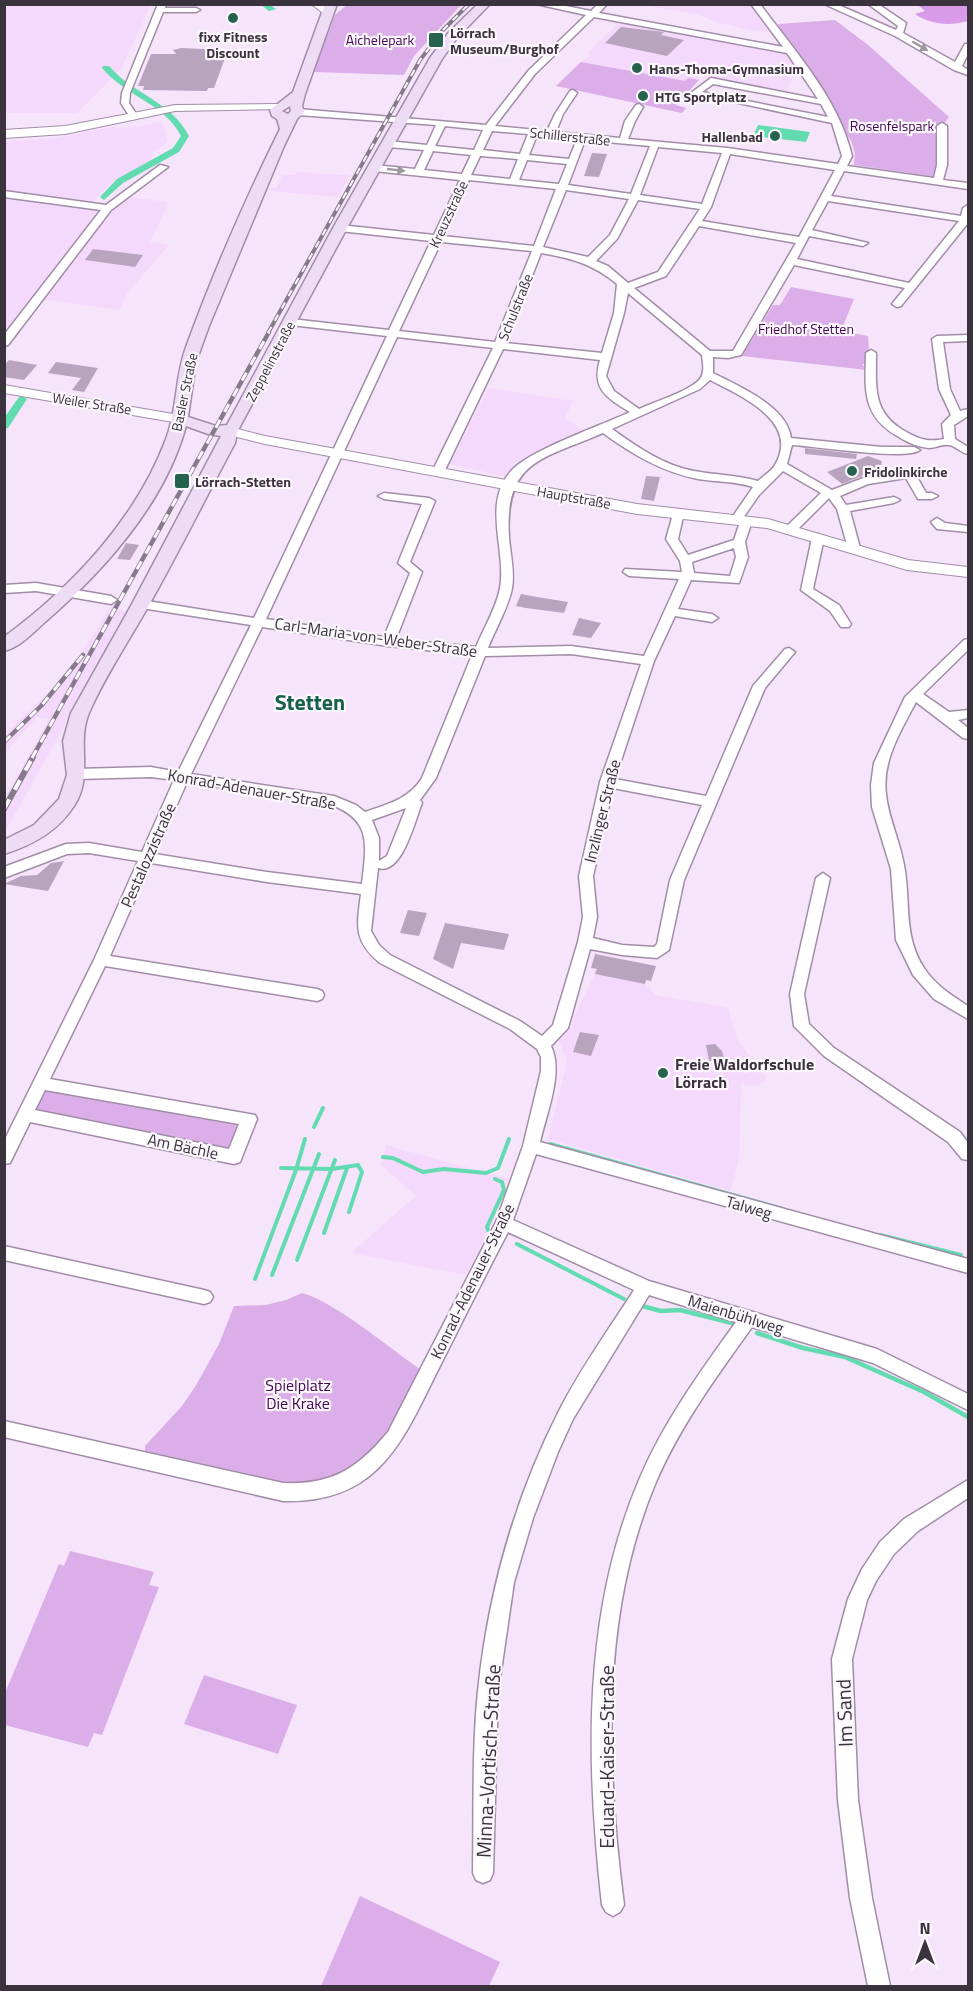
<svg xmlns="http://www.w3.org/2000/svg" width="973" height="1991" viewBox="0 0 973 1991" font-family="'Titillium Web',sans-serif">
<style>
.built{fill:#f4d9fc}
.green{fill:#dbaee9}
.forest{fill:#d79be9}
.water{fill:#62dbb1}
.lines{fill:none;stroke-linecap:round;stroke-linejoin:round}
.stream-far1{stroke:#62dbb1;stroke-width:4}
.stream{stroke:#62dbb1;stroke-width:4.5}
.canal{fill:#62dbb1;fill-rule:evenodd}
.building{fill:#b9a4bf}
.minor-casing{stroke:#a18da7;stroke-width:3}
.tertiary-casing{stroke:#a18da7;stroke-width:2}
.secondary-casing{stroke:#a18da7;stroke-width:3}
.minor{fill:#fff;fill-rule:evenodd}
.tertiary{fill:#fff;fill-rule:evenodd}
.secondary{fill:#eedbf4;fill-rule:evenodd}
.rail-far2-casing{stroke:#877b8b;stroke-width:4}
.rail-far1-casing{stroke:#877b8b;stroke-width:4.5}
.rail-casing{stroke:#877b8b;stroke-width:6}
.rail-far2{stroke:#fbf7fd;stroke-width:2;stroke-dasharray:7;stroke-linecap:butt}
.rail-far1{stroke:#fbf7fd;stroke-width:3;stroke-dasharray:9;stroke-linecap:butt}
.rail{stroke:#fbf7fd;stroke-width:4;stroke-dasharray:11;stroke-linecap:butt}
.oneway{fill:#9c989e}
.poi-dot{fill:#26634e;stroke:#fbf7fd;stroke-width:2}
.labels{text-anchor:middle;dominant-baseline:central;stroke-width:4.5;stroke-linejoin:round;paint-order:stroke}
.far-poi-label{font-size:14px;font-weight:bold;fill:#3a323d;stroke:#fbf7fd;text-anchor:start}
.far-park-label{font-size:14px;fill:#420951;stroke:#fbf7fd}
.far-street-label{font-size:14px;fill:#3a323d;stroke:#fbf7fd}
.street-label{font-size:16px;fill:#3a323d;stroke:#fbf7fd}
.poi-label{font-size:16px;font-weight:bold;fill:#3a323d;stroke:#fbf7fd;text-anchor:start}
.park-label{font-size:16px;fill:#420951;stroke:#fbf7fd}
.near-street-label{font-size:20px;fill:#3a323d;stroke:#fbf7fd}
.district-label{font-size:22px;font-weight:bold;fill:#17614a;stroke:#fbf7fd}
</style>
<rect width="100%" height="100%" fill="#f6e4fb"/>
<g class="built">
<path d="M4 5 5 4 151 5 121 69 77 113H5Z"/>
<path d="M641 5H750L769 32 754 31 716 22 696 14Z"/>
<path d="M619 23 791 54 797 71 785 92 695 75 700 79 676 105 686 108 682 113 556 86 581 62 591 56 588 53 595 45Z"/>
<path d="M162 122 168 142 153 153 151 162 112 182 86 208 110 213 127 197 169 202 150 242 169 245 126 295 120 310 33 298 5 333V141L48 139 112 127 130 128Z"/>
<path d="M296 172 341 175H349L339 197 269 191V188H277L282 175H295Z"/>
<path d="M488 388 573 401 565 418 586 432 518 464 507 477 450 464Z"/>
<path d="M113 603 127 614 5 832V798L49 719 37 717 5 753V733L55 686 91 639Z"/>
<path d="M595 954 656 966 651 981 646 980 645 984 656 995 728 1008 737 1039 767 1079 757 1086 741 1084 739 1159 731 1191 548 1139 566 1066V1058L558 1039 572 1027 574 1017 595 974Z"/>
<path d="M386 1145 508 1179 492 1224 466 1275 351 1253 416 1196 381 1165Z"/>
</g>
<g class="green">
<path d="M348 4 461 5 414 56 404 75 313 72 335 15Z"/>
<path d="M835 20 868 45 949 117 940 129 937 177 854 165 855 153 851 141 791 49 778 24Z"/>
<path d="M581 62 685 81 688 78 699 80 676 105 686 108 682 113 556 86Z"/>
<path d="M791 287 854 299 841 331 868 336 870 363 862 364 867 370 742 356 773 305H780Z"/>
<path d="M43 1084 249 1119 234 1157 27 1115Z"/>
<path d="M302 1293C334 1301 390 1349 420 1369L383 1440 364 1462 323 1483 285 1485 145 1453V1446L182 1406 195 1387 219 1344 234 1306 266 1305 286 1300Z"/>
<path d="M70 1551 154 1572 149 1585 159 1587 102 1735 94 1733 88 1747 5 1725V1693L59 1564 64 1566Z"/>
<path d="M204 1675 297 1705 278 1754 184 1724Z"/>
<path d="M360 1896 500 1962 489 1986H321Z"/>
</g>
<path class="forest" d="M956 5H968V21C949 26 932 25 915 14L925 11 919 6Z"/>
<path class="water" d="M758 125 810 132 806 142 753 136Z"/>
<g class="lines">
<g class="stream-far1">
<path d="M314 1127 323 1108"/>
<path d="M550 1144 783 1209"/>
<path d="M383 1157 393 1158 423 1172 444 1169 486 1173 498 1168 509 1139"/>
<path d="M281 1168 332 1169 358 1165 362 1172 349 1212"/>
<path d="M488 1230 487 1227 504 1190 502 1182 495 1179"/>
<path d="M324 1233 347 1168"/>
<path d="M880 1235 961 1255"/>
<path d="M517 1244 624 1299"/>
<path d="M297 1260 335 1160"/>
<path d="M272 1275 319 1154"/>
<path d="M255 1279 296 1170 305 1139"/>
</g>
<g class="stream">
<path d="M642 1306 661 1311 680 1310 732 1323"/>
<path d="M757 1333 803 1348 845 1357 924 1392 968 1417"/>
</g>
<g class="canal">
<path d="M260 4H269L276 9 269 11Z"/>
<path d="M103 66H109C133 94 172 102 189 136L179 152 123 183 104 200 100 197 117 179 173 148 181 136C164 103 125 96 102 68Z"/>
<path d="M22 396 27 399 8 428 4 429V418L19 397Z"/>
</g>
</g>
<g class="building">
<path d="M621 27 664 32 661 35 684 40 667 56 605 43Z"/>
<path d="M181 48 228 50 214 88H208L207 91 143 90 144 86H138L151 54H176L173 50Z"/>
<path d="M592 153 607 154 599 177 584 176Z"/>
<path d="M93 249 143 255 135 267 85 260Z"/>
<path d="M9 360 37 365 24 380 4 377V366Z"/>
<path d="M56 362 98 368 84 392 72 390 81 378 48 373Z"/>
<path d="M805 448 857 454 856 459 805 454Z"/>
<path d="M868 456 882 461 880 469 842 484 827 472Z"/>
<path d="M646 476 660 477 654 501 641 499Z"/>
<path d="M126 543 139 545 130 560 117 559Z"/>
<path d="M521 594 537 597 568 602 564 613 526 608 516 606Z"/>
<path d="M579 618 601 623 591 638 572 635Z"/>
<path d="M64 861 48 891 4 884 21 876 37 875 51 863Z"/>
<path d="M408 910 427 913 419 936 400 933Z"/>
<path d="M445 923 509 934 504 950 461 943 453 969 433 959Z"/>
<path d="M595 954 656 966 651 981 646 980 645 984 595 974 597 969 591 968Z"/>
<path d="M580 1032 599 1035 591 1056 573 1052Z"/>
<path d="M715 1044 722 1051 725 1061H709L706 1045Z"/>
</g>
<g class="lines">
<defs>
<g id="minor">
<path d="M158 4H166L165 8H196L200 10 196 12H163L130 93 129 103 137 115 133 118 130 117 121 103 122 93Z"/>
<path d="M536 4H556L591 11 598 4H607L599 13 783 47 751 4H760C794 50 839 99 852 156L847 166 934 178 937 165V126L942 123 947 126V165L943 180 968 183V189L844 171 831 196 961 216 963 208 968 205V223L901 306 897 307 892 304 905 288 794 265 741 355 728 358 713 357V373C738 386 787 406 791 438L882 447H914L920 450C906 461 815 446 792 445L787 464 832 490 866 477 925 469 931 472 929 474 917 477 926 493H932L938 496 932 499H918L906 478 868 484 840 496 846 505 894 497 900 500 894 503 850 511 860 548 854 552 848 548 837 509 829 498 794 533H786V527L821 493 783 471 759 495 743 518 750 519 752 521 745 542 748 557 739 583 691 580 678 609 712 614 718 618 712 622 675 616 654 661 615 779 706 796 753 686 785 649 789 648 795 652 765 688 684 880 669 950 657 958 622 955 590 949 568 1028 551 1046C564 1072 546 1115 540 1142L968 1259V1273L536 1154 513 1220 649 1281 877 1349 968 1394V1410L873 1363 752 1327C717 1376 680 1426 656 1482 600 1614 606 1766 624 1905L620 1912 613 1916 606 1912 602 1905C586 1764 582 1614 639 1480 663 1423 700 1372 736 1322L649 1295 573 1419 558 1452 533 1518 514 1582 498 1692 493 1873 490 1880 483 1883 476 1880 473 1873C474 1814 472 1749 478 1691 488 1594 515 1497 560 1409 581 1368 609 1329 634 1290L508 1232C486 1274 465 1316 444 1358 405 1434 384 1504 283 1501L4 1437V1421L283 1483C332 1485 357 1469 388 1432L496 1222 523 1146 541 1071V1057L537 1049 510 1029 380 963C353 941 357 925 361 894L267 882 151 863 110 956 317 989 322 991 324 995 322 999 317 1001 105 966 50 1079 255 1115 257 1119 242 1157 240 1162 234 1164 30 1122 10 1163 4 1164V1141L94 960 138 861 89 853 67 854 4 878V867L66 844 89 843 142 852 174 780 151 777 77 779 70 774 77 769 151 767 178 772 251 625 141 608 135 604 141 600 254 618 387 336 291 325 286 322 291 319 389 330 431 241 340 231 335 228 340 225 434 235 460 180 374 171 369 168 374 165 415 169 424 150 388 147 383 144 388 141 427 145 436 125 298 115 294 112 298 109 486 125 529 70 586 15ZM594 17 787 53 818 99 711 78 691 93 832 123 842 156 838 164 727 148 628 139 635 121 643 107 639 104 636 105 625 121 620 138 556 132 563 114 577 93 573 90 570 91 555 114 547 131 495 126 535 74ZM713 84 821 104 828 117 702 92ZM445 126 483 130 474 150 435 146ZM492 131 528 134 520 154 483 150ZM537 135 577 139 569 159 529 155ZM585 140 650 146 631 194 568 185ZM658 147 722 153 702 204 640 195ZM433 151 471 155 462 174 424 170ZM730 154 835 170 799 237 702 221 711 207ZM480 156 518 159 510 179 471 175ZM527 160 567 164 559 184 519 180ZM469 180 556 189 534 246 443 236ZM566 190 629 199 610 235 588 257 543 247ZM638 200 700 209 658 272 628 283 608 266 596 261 617 239ZM828 201 959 221 909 283 797 259 809 236 863 246 868 243 812 230ZM699 226 796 243 733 351H710L634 288 666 276ZM441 242 532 251 495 342 399 331ZM541 253C571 258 593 264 617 284L614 313 602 353 506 343ZM628 293 702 355C703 363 705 372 700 379 690 391 654 402 639 409L614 391 606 376 624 313ZM397 337 493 348 432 472 434 474H442L444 472 503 349 600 360C591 389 607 398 630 412 600 426 536 448 514 468 480 500 507 550 500 588 497 606 483 630 476 647L396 639 422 572 410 562 435 501 429 498 384 493 378 496 384 499 422 504 398 563 410 573 384 637 266 619ZM710 380C739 395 801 421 775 465 772 471 763 476 758 481 737 475 715 475 694 471 663 465 637 447 612 429L700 389ZM603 433C632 454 662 472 698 479 716 482 735 481 753 487L731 519 733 521 740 522 734 540 688 555 678 539 684 513 678 509 674 511 666 539 680 561 682 572 625 569 623 572 629 576 679 579 644 656 571 646 488 648C495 630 509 606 512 588 515 572 510 553 509 537 504 460 543 459 603 433ZM734 548 736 557 730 576 694 573 692 562ZM262 627 388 646 472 655 422 778C409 799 388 804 365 812L356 805 334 796 191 774ZM571 654 641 664 600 782 579 876 583 917 578 942 553 1025 542 1036 520 1021 390 955 379 945 371 931 378 868C402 876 415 820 422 803L420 800 436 778 485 656ZM187 782 332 805C373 821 366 847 362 884L267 872 155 854ZM613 788 702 805 670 880 657 944 654 947 622 945 593 938 597 917 593 876ZM406 808 387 856 379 861V838L372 820ZM45 1090 239 1124 229 1149 35 1110Z"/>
<path d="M824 4H836L896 30 898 26 868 4H878L906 23 903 33 955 62 965 44H968V54L962 66 968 70V75L954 70 895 36Z"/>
<path d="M160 165 168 167 111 210 8 345 4 346V335L101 210 4 197V191L106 205Z"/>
<path d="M968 335V341L943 342 950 389 960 411 968 409V416L954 425 955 439 968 447V454C961 453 955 445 948 445 942 444 936 448 929 448 919 447 908 443 899 437 862 417 865 390 866 353L871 350 876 353C876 389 872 414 908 433 921 440 930 442 944 439L942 424 951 415 939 389 932 339 937 336Z"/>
<path d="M937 518 945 523 968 526V532L937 529 931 522Z"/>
<path d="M818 534 824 538 813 589 839 605 851 624 849 627H841L830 611 801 590 812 538Z"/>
<path d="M36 583 111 596 117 600 111 604 36 591 4 593V585Z"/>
<path d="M968 639V650L923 694 949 712 968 710V718L958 720 968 728V739L963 738 916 702C906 721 893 743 888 764 878 803 900 833 905 871 910 904 904 938 924 968 935 985 951 995 968 1006V1019L934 999 913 975 896 940 891 869 872 807 871 785 874 763 905 697 964 640Z"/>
<path d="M823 873 830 878 804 994 809 1024 834 1048 960 1132 968 1143V1160L962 1159 948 1142 824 1056 794 1026 790 994 816 878Z"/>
<path d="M4 1246 204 1290 210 1292 213 1297 210 1302 204 1304 4 1260Z"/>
<path d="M968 1480V1498L918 1531 894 1554 876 1581 867 1600 852 1659 858 1800 872 1898 890 1986H868L850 1898 838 1800 832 1659 848 1599 862 1569 880 1542 904 1519Z"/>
</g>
<g id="tertiary">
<path d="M311 4H323L332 13 327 16Z"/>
<path d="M279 104 285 107 283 109 175 111 65 134 4 138V130L65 126 175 105Z"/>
<path d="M4 385 179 415 186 419 179 423 4 393Z"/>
<path d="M230 427 265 436 637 504 768 519 908 560 968 567V577L907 570 767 528 637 514 265 444 225 434 223 431Z"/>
</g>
<path id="secondary" d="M325 4H337L305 94 302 106 304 112 297 119 284 146 209 326 196 362 188 417 216 426 227 425 333 228 430 58 449 32 478 4H490L457 38 442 59 347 228 237 432 235 443C206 497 179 552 149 605 129 641 105 676 89 713 76 744 94 776 74 806 58 831 33 845 4 854V840L34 825 59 799 67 775 63 741 71 713 132 604 221 436 208 434 186 426C165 503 104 571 45 622 34 632 19 648 4 651V637C72 587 136 519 166 439 177 411 175 379 185 350 212 275 245 200 280 129L277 119 272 116 270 110 293 92ZM290 106 291 111 288 114 282 111Z"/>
</defs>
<use href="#minor" class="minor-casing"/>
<use href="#tertiary" class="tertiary-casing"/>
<use href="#secondary" class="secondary-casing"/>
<use href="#minor" class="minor"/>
<use href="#tertiary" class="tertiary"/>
<use href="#secondary" class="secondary"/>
<defs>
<path id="rail-far2" d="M268 333 420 60 443 30 469 4"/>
<g id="rail-far1">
<path d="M4 742 41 706 83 655"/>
<path d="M32 758 269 332"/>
</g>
<path id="rail" d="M4 809 33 757"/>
</defs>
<use href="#rail-far2" class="rail-far2-casing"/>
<use href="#rail-far1" class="rail-far1-casing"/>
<use href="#rail" class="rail-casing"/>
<use href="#rail-far2" class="rail-far2"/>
<use href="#rail-far1" class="rail-far1"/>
<use href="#rail" class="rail"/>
</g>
<defs><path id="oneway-solid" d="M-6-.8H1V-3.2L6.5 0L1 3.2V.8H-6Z" transform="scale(1.5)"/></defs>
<g class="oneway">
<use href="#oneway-solid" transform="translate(920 46) rotate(30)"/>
<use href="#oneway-solid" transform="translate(396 170) rotate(6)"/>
</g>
<g class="poi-dot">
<circle cx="233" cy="18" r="6"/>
<rect x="428" y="32" width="16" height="16" rx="3"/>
<circle cx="637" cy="68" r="6"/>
<circle cx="643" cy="96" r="6"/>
<circle cx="775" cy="136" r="6"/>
<circle cx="852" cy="471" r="6"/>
<rect x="174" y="473" width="16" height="16" rx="3"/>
<circle cx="663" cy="1073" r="6"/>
</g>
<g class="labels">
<g class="far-poi-label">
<text x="450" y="32">Lörrach<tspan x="450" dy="16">Museum/Burghof</tspan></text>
<text x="233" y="36" text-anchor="middle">fixx Fitness<tspan x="233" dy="16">Discount</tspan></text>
<text x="649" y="68">Hans-Thoma-Gymnasium</text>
<text x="655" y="96">HTG Sportplatz</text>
<text x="763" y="136" text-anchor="end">Hallenbad</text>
<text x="864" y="471">Fridolinkirche</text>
<text x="195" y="481">Lörrach-Stetten</text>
</g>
<g class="far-park-label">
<text x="380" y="39">Aichelepark</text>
<text x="892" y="125">Rosenfelspark</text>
<text x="806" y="328">Friedhof Stetten</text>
</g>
<g class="far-street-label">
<text transform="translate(570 136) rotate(6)">Schillerstraße</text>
<text transform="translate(448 214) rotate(-65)">Kreuzstraße</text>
<text transform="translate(515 307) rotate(-68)">Schulstraße</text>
<text transform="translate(270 361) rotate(-62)">Zeppelinstraße</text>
<text transform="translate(184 392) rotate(-78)">Basler Straße</text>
<text transform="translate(92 403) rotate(9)">Weiler Straße</text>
<text transform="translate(574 497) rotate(10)">Hauptstraße</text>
</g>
<g class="street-label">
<text transform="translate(376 637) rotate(8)">Carl-Maria-von-Weber-Straße</text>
<text transform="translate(252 789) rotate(10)">Konrad-Adenauer-Straße</text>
<text transform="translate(602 811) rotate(-76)">Inzlinger Straße</text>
<text transform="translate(148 855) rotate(-66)">Pestalozzistraße</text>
<text transform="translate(183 1146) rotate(12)">Am Bächle</text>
<text transform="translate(749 1207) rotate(16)">Talweg</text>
<text transform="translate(472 1281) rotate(-64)">Konrad-Adenauer-Straße</text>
<text transform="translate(736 1314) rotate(17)">Maienbühlweg</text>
</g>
<g class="poi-label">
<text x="675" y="1064">Freie Waldorfschule<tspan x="675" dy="18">Lörrach</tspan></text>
</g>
<g class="park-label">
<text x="298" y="1385">Spielplatz<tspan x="298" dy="18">Die Krake</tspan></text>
</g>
<g class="near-street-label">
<text transform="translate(844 1713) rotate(-92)">Im Sand</text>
<text transform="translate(606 1757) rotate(-90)">Eduard-Kaiser-Straße</text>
<text transform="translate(488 1761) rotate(-87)">Minna-Vortisch-Straße</text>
</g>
<g class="district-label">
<text x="310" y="702">Stetten</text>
</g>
</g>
<rect width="973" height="1991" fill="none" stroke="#3a323d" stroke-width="12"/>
<g transform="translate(925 1943)" stroke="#fbf7fd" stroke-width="4.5" paint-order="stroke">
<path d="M0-4.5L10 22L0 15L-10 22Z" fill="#3a323d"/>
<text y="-9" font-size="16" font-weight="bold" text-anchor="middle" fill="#3a323d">N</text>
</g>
</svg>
